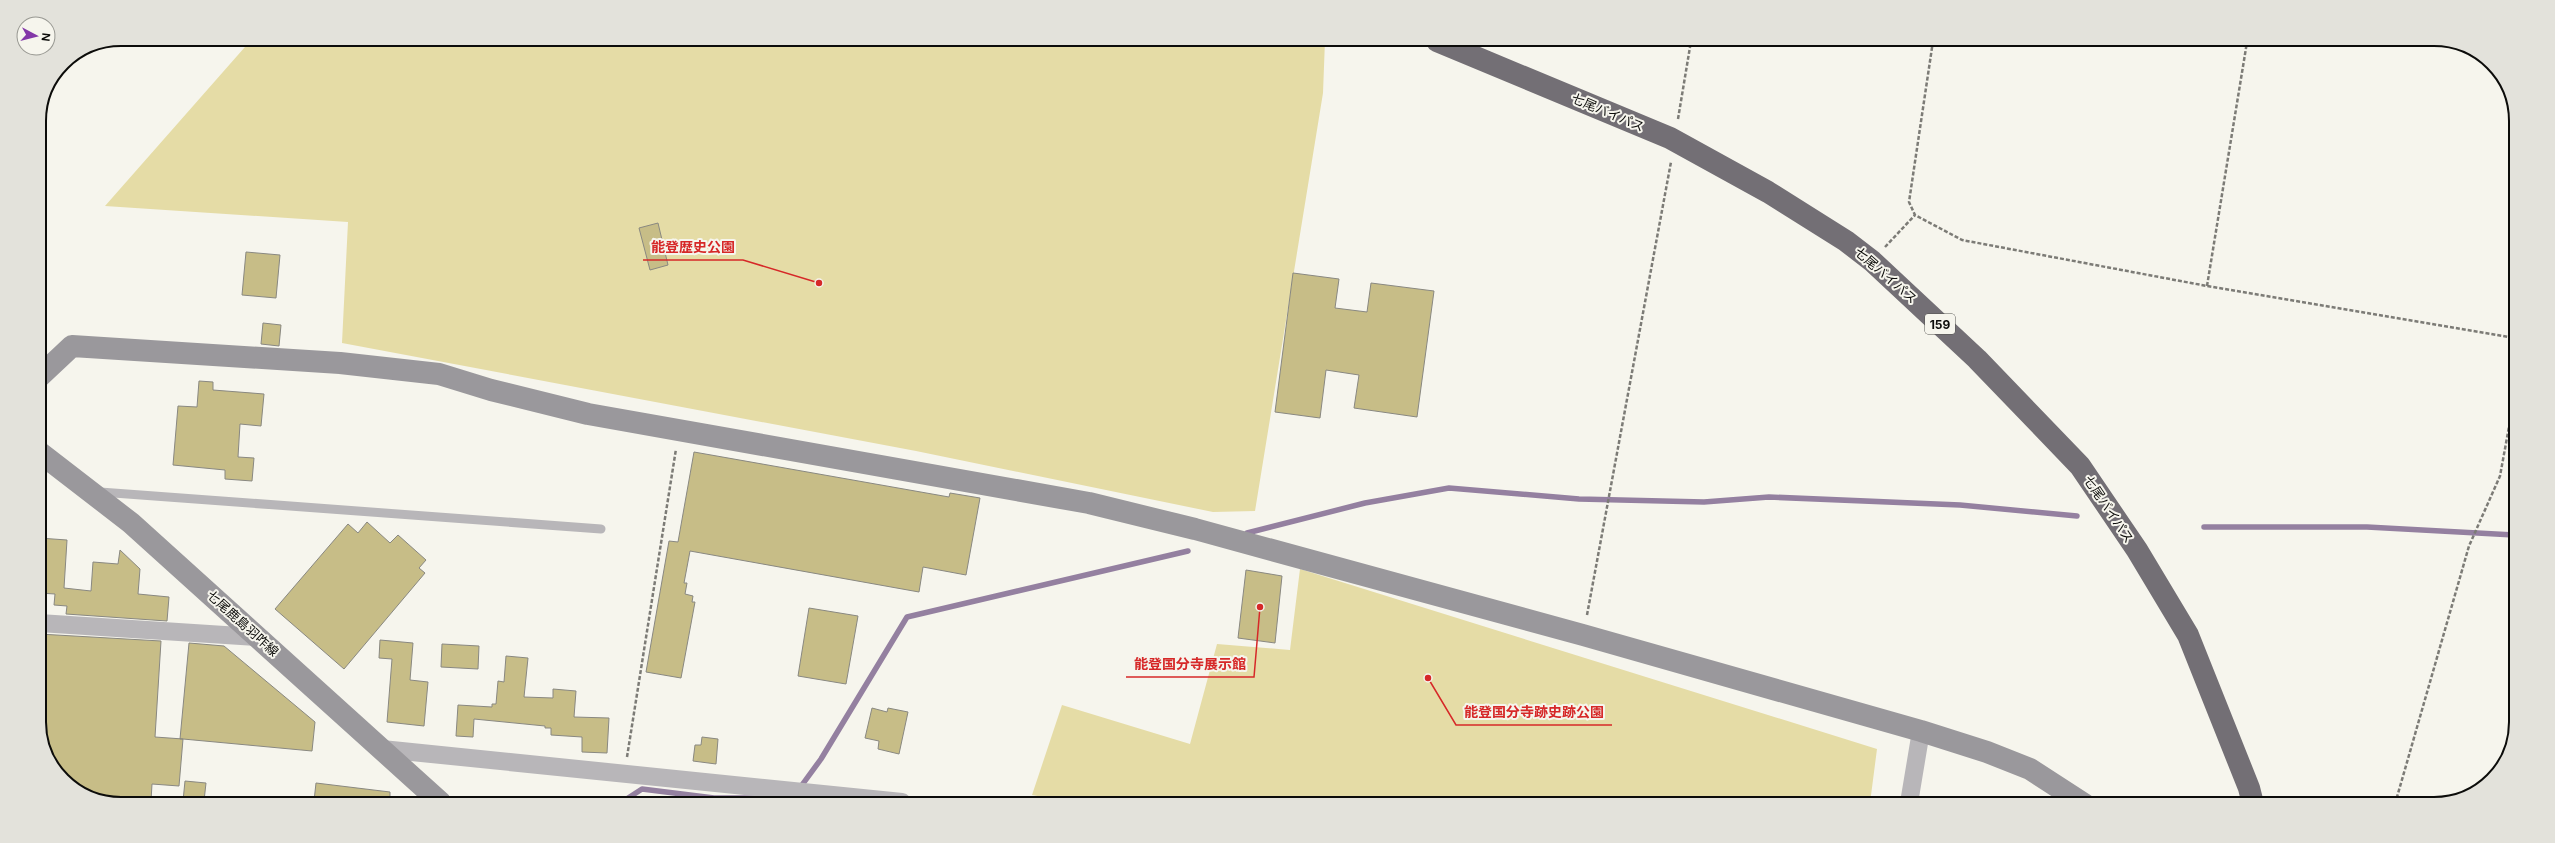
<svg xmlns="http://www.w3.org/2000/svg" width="2555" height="843" viewBox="0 0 2555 843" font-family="Inter,'Noto Sans JP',sans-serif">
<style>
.green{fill:#e5dca6}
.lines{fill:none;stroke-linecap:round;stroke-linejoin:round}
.stream{stroke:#9480a0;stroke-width:5.5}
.building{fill:#c7bd87;stroke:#898881}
.path{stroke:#7c7b76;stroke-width:2.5;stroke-dasharray:4 2;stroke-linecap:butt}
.lane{stroke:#b8b6b9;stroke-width:9}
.street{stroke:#b8b6b9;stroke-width:18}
.secondary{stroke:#9a989c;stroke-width:22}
.highway{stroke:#736f75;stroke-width:22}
.labels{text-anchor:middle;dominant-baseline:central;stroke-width:4;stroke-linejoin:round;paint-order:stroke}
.shield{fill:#f6f5ed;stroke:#52524e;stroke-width:1}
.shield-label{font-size:12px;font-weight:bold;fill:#0c0c0a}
.street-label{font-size:13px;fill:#0c0c0a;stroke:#f6f5ed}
.rim{fill:none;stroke:#0c0c0a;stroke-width:2}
.leader{fill:none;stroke:#d62828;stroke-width:1.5}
.callout-dot{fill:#d62828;stroke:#f6f5ed;stroke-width:1.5}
.callout-label{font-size:14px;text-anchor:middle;font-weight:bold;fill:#d62828;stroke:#f6f5ed;stroke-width:4;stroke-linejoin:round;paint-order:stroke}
</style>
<rect width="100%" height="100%" fill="#f6f5ed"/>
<g class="green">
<path d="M252 39 1325 40 1323 93 1255 511 1213 512 916 451 342 343 348 222 105 206Z"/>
<path d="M1300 569 1877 749 1870 803 1070 802 1032 795 1062 705 1190 744 1217 644 1290 650Z"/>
</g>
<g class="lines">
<g class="stream">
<path d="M2204 527H2367L2514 535"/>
<path d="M1247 533 1365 503 1449 488 1579 499 1704 502 1769 497 1960 505 2077 516"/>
<path d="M802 785 821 759 907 617 1188 551"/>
<path d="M622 802 642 789 714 798H777"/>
</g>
</g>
<g class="building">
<path d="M658 223 668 265 650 270 639 228Z"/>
<path d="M246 252 280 255 276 298 242 295Z"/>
<path d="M1293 273 1339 279 1335 308 1367 312 1371 283 1434 291 1417 417 1354 408 1359 375 1326 370 1320 418 1275 412Z"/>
<path d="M263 323 281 325 279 346 261 344Z"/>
<path d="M199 381 213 382V390L264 394 261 426 240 424 238 457 254 458 252 481 225 479V470L173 465 178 406 197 407Z"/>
<path d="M694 452 949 497 950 493 980 498 966 575 923 567 919 592 690 551 684 583H687L685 594 693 596 692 602H695L681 678 646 672 669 541 678 542Z"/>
<path d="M367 522 390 543 398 535 426 560 419 568 425 573 344 669 275 609 348 524 358 533Z"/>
<path d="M39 538 67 540 64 588 91 591 93 562 118 564 120 550 140 569 138 594 169 597 167 621 66 614 67 606 54 605 55 594 39 593Z"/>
<path d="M1246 570 1282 576 1275 643 1238 638Z"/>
<path d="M809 608 858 616 846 684 798 676Z"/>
<path d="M39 634 161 641 155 737 183 739H180L189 643 224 646 315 722 312 751 183 739 179 786 152 784 151 801H100L59 776 39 728Z"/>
<path d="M380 640 413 643 410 680 428 682 424 726 387 722 392 659 379 658Z"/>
<path d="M442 644 479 646 478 669 441 667Z"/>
<path d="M506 656 528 658 524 697 553 698V689L576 691 574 717 609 718 607 753 582 752V737L551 735V728H545V726L474 719 473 737 456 736 458 705 492 707V704H496L498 681 504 682Z"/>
<path d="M872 708 887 712 888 708 908 712 899 754 878 749 879 741 865 738Z"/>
<path d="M702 737 718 739 716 764 693 761 695 745H701Z"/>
<path d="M185 781 206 783 204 801H183Z"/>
<path d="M316 783 390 792V801H314Z"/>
</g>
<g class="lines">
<g class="path">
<path d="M1933 41 1909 202 1915 215 1962 240 2207 286 2515 338"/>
<path d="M1678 119 1691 41"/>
<path d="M1885 247 1915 215"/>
<path d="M2207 286 2247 42"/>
<path d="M1587 615 1671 162"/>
<path d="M627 757 676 449"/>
<path d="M2395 804 2469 546 2500 476 2515 394"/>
</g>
<path class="lane" d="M100 492 601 529"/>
<g class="street">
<path d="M39 623 257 637"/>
<path d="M382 749 902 802"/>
<path d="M1909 803 1921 731"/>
</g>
<g class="secondary">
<path d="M39 377 72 346 340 363 439 374 491 390 588 414 1089 503 1195 529 1583 635 1921 731 1987 752 2030 769 2084 804"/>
<path d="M39 452 131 523 440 802"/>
</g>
<path class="highway" d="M1437 41 1670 138 1768 192 1846 241 1872 261 1977 359 2080 466 2137 550 2188 635 2249 788 2253 804"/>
</g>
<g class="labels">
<rect class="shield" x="1925" y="314" width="30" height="20" rx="3"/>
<g class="shield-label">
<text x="1940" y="324">159</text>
</g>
<g class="street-label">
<text transform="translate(1608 112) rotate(23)">七尾バイパス</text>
<text transform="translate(1886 275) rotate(41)">七尾バイパス</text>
<text transform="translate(2109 509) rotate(56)">七尾バイパス</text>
<text transform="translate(243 623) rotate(42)">七尾鹿島羽咋線</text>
</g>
</g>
<path d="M0 0H2555V843H0ZM121 46H2434A75 75 0 0 1 2509 121V722A75 75 0 0 1 2434 797H121A75 75 0 0 1 46 722V121A75 75 0 0 1 121 46Z" fill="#e3e2db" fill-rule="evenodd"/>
<path class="rim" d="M121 46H2434A75 75 0 0 1 2509 121V722A75 75 0 0 1 2434 797H121A75 75 0 0 1 46 722V121A75 75 0 0 1 121 46Z"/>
<path class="leader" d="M819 283L743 260H643M1260 607L1254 677H1126M1428 678L1456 725H1612"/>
<g class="callout-dot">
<circle cx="819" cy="283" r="4"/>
<circle cx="1260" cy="607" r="4"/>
<circle cx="1428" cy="678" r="4"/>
</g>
<g class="callout-label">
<text x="693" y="252">能登歴史公園</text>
<text x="1190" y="669">能登国分寺展示館</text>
<text x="1534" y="717">能登国分寺跡史跡公園</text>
</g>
<g transform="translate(36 36) rotate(97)"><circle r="19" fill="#f6f5ed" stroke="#989892"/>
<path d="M0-3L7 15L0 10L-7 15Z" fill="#8337a8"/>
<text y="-6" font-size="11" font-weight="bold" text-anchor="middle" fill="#0c0c0a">N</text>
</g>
</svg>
